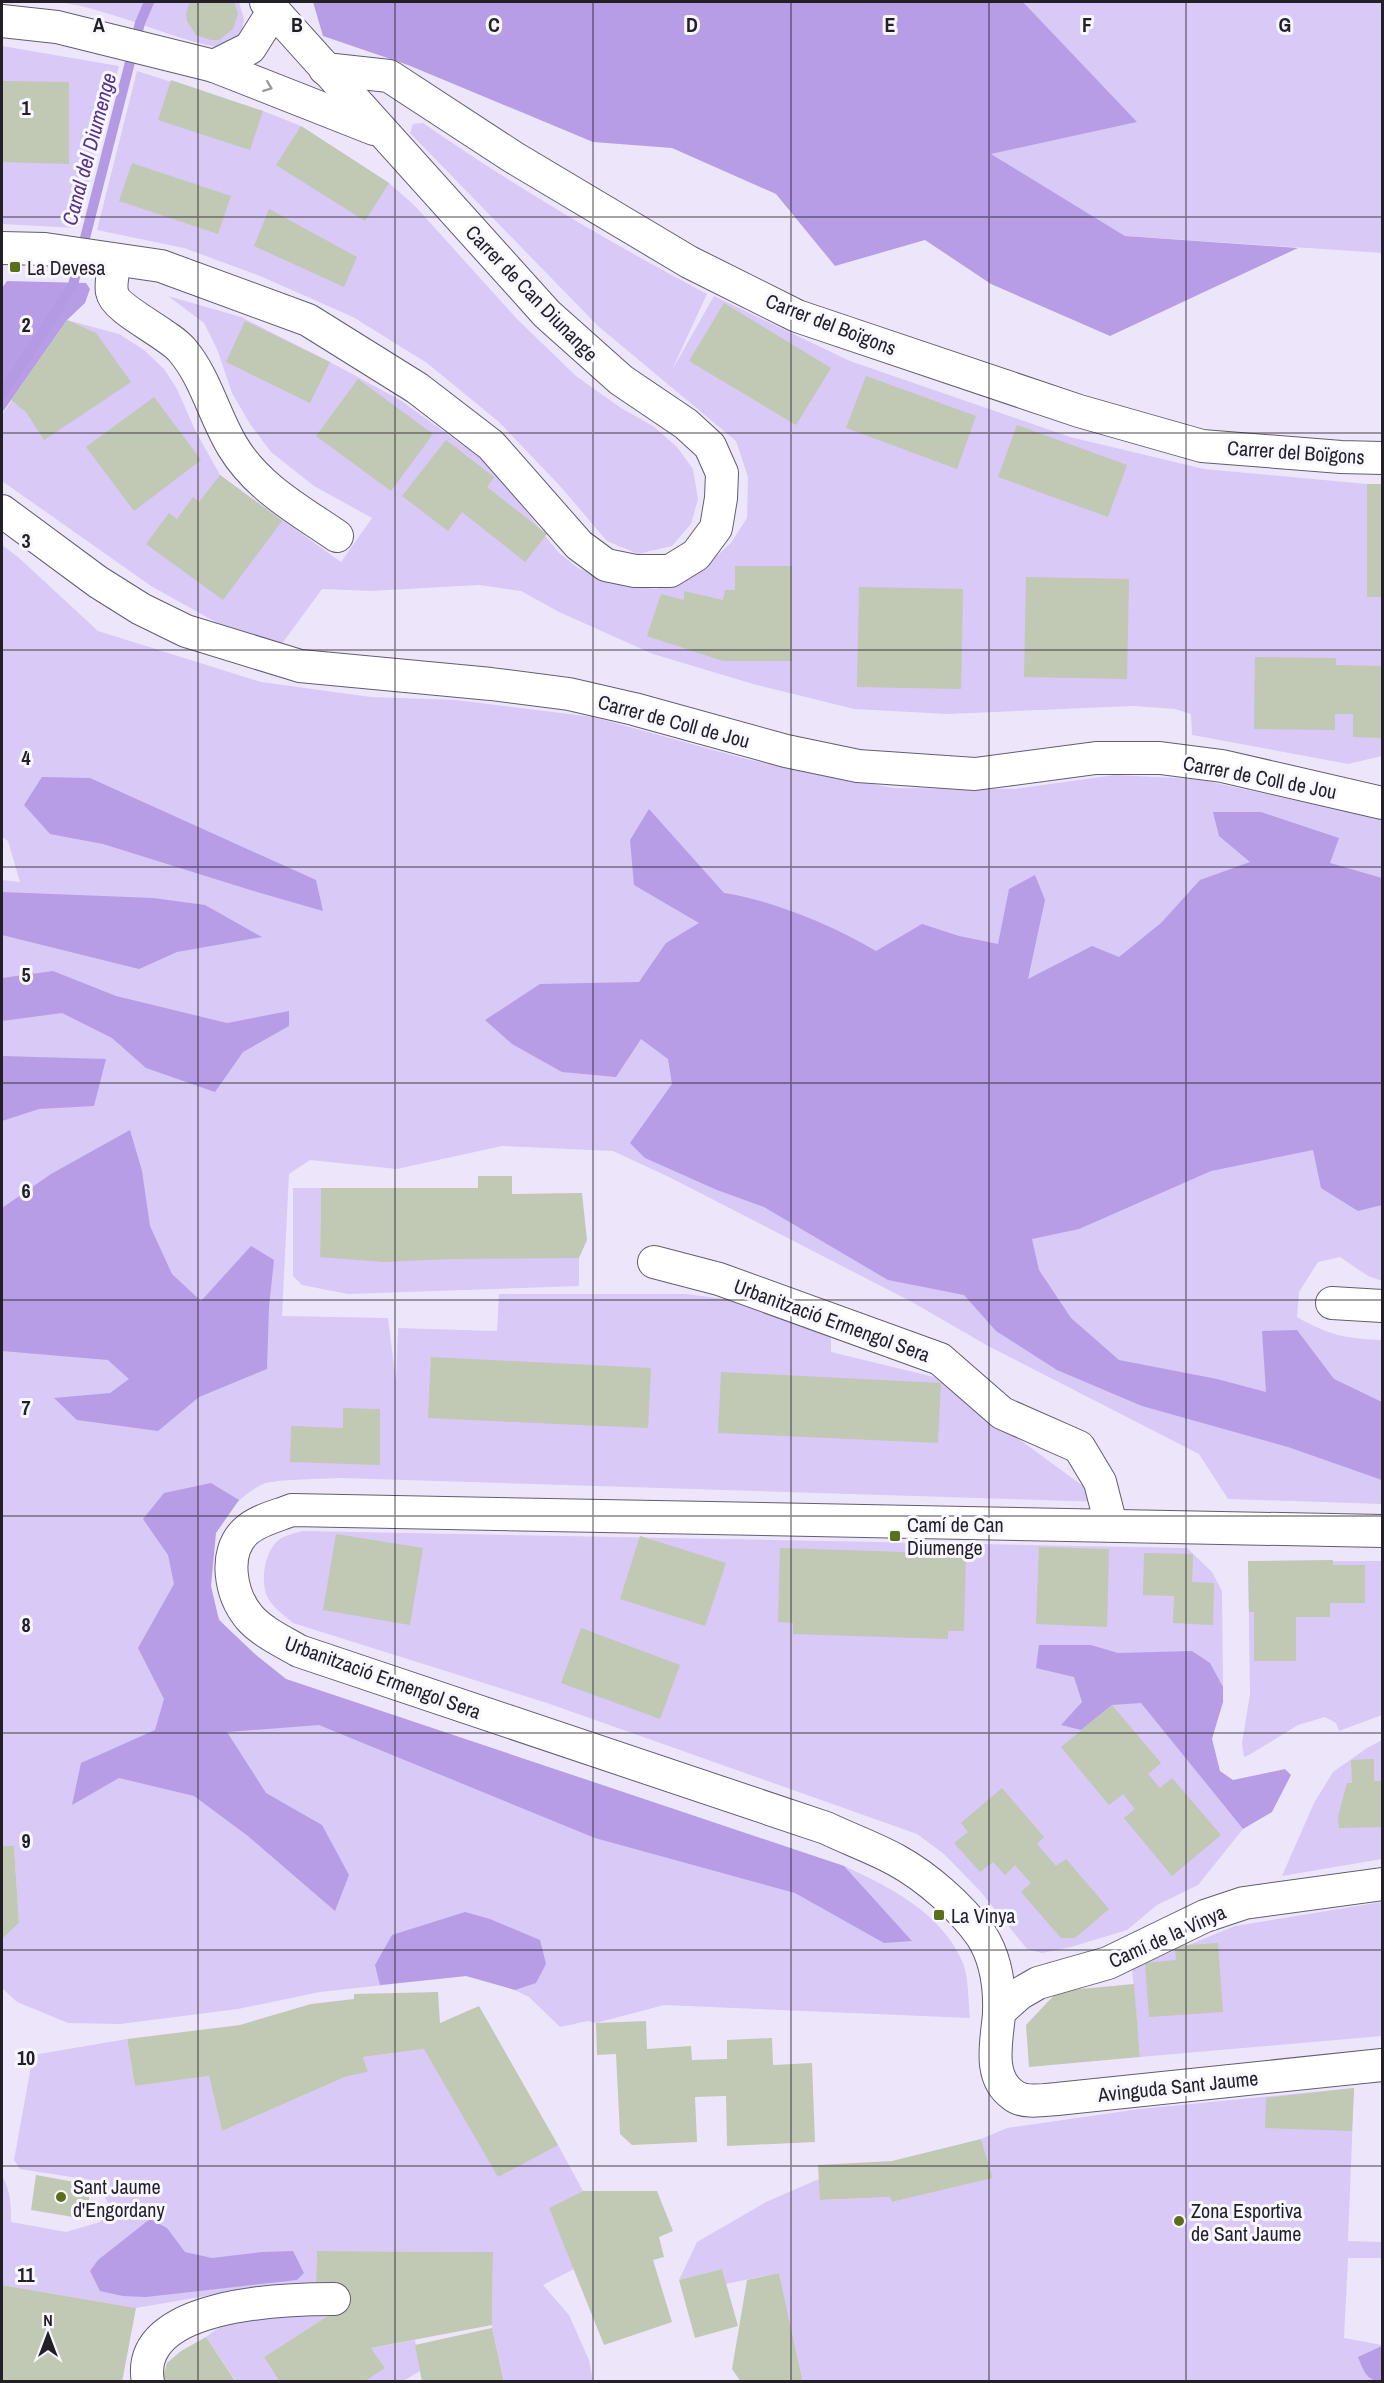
<svg xmlns="http://www.w3.org/2000/svg" width="1384" height="2383" viewBox="0 0 1384 2383" font-family="'Archivo Narrow',sans-serif">
<style>
.green{fill:#d8c9f7}
.forest{fill:#b79de6}
.lines{fill:none;stroke-linecap:round;stroke-linejoin:round}
.stream{stroke:#b49ae3;stroke-width:10}
.building{fill:#c1c8b3}
.minor-casing{stroke:#625d6e;stroke-width:34}
.minor{stroke:#fff;stroke-width:32}
.oneway{stroke:#9c9a9e}
.grid{fill:none;stroke:#221f27;stroke-width:1.5;stroke-opacity:0.55}
.poi-dot{fill:#5b6e1c;stroke:#f8f6fe;stroke-width:2}
.labels{text-anchor:middle;dominant-baseline:central;stroke-width:6;stroke-linejoin:round;paint-order:stroke}
.poi-label{font-size:20px;fill:#221f27;stroke:#f8f6fe;text-anchor:start}
.street-label{font-size:20px;fill:#221f27;stroke:#f8f6fe}
.water-label{font-size:21px;font-style:italic;fill:#583489;stroke:#f8f6fe}
.grid-label{font-size:20px;text-anchor:middle;font-weight:bold;fill:#221f27;stroke:#f8f6fe;stroke-width:6;stroke-linejoin:round;paint-order:stroke}
</style>
<rect width="100%" height="100%" fill="#ede6fb"/>
<g class="green">
<path d="M58 2H239L244 19 241 34 222 48C166 38 116 10 58 2Z"/>
<path d="M1023 2H1382V253L1125 236 990 154 1136 122Z"/>
<path d="M2 46 119 66 76 228 2 224Z"/>
<path d="M137 71 263 111 301 126 389 183 415 206 517 319 576 376 621 408 653 426 677 447 693 469 698 499 691 524 672 546 638 554 607 541 560 486 499 422 427 363 353 317 260 276 184 248 97 230Z"/>
<path d="M423 123C514 186 609 242 707 294L671 372 714 296 850 361 1070 437 1204 469 1367 484V596L1382 597V756L1348 764 1192 735 1191 714 1175 709 1133 706 948 714 854 709 753 684 653 654 559 612 521 591 479 585 371 591 322 589 281 645 221 625 151 586 2 481V415L67 320 119 334 144 350 164 369 177 389 195 430 220 475 341 562 372 518 314 486 271 452 250 424 232 393 217 349 204 323 168 296 241 317 330 362 400 400 478 456 512 493 558 552 578 568 616 584 656 589 698 573 731 543 747 518 748 477 736 441 598 326 410 133 413 124Z"/>
<path d="M2 545 18 557 98 631 261 682 371 697 456 700 593 717 750 760 893 788 1014 789 1115 775 1197 779 1382 819V1281L1368 1276 1340 1257 1318 1262 1299 1292 1297 1317C1328 1335 1347 1339 1382 1340V1504L1228 1499 1199 1454 988 1346 912 1302 669 1177 613 1151 502 1146 397 1169 310 1160 289 1174 282 1316 388 1318 396 1382 398 1328 497 1331 499 1294H686L831 1313V1352L934 1377 1105 1502 341 1478C325 1479 276 1479 263 1484 245 1492 224 1513 216 1532 208 1551 208 1605 221 1621 239 1644 264 1661 286 1679L844 1866C890 1887 942 1913 963 1963 969 1979 968 2001 970 2018L664 2005 596 2023 588 2021 560 2027 529 1997 500 1983 466 1976 320 1992 238 2009 120 2024 68 2023 17 2002 2 1988V1939L19 1923 14 1846H2V880L20 882 8 841 2 837Z"/>
<path d="M293 1188H321L320 1257 579 1258V1286L348 1294 302 1285 293 1276Z"/>
<path d="M302 1531 1187 1548 1212 1572 1222 1591 1223 1687 1125 1683 1243 1829 1198 1885 1157 1905 1127 1930 1071 1947 1042 1953 1027 1949 980 1891 944 1854 917 1834 547 1703 293 1623C285 1616 275 1609 269 1600 259 1584 264 1550 280 1539 286 1535 296 1533 302 1531Z"/>
<path d="M1248 1561H1382V1715L1339 1731 1336 1723 1325 1717 1298 1725 1249 1755 1244 1757 1242 1743 1250 1694Z"/>
<path d="M1382 1740V1859L1282 1876 1314 1803 1333 1772 1367 1748Z"/>
<path d="M1382 1902V2036L1140 2057 1132 1968 1235 1926Z"/>
<path d="M127 2039 135 2086 209 2076 222 2131 345 2077 368 2072 363 2057 424 2049 558 2145 583 2191 549 2208 574 2269 543 2285 569 2315 589 2360 593 2381H504L492 2328 493 2252 317 2251 316 2282 211 2295 136 2308 2 2285V2176C11 2191 11 2206 11 2222L66 2232 100 2222 109 2205 97 2181 20 2169 14 2160 33 2055Z"/>
<path d="M1354 2088 1348 2241 1382 2242V2258H1348L1344 2338 1382 2345V2381H803L779 2273 726 2284 722 2269 679 2280 697 2242 766 2202 819 2179 821 2200 890 2197 892 2202 993 2178 981 2139 1007 2128 1140 2109Z"/>
<path d="M337 2310 264 2357 280 2381H236L206 2337C241 2309 294 2312 337 2310Z"/>
<path d="M415 2340 420 2371 403 2381 364 2382 385 2368 371 2348Z"/>
</g>
<g class="forest">
<path d="M313 2H1023L1137 122 991 154 1125 236 1298 248 1110 336 991 284 925 240 835 266 776 194 672 148 593 142 408 65 323 36Z"/>
<path d="M7 281 86 283 90 289 85 303 67 320 2 413V288Z"/>
<path d="M42 777 90 778 316 880 323 911 257 892 103 844 50 834 24 805Z"/>
<path d="M649 809 724 893C772 900 834 926 876 951L922 924 959 936 998 944 1009 889 1035 875 1045 900 1028 979 1092 946 1119 957 1161 923 1200 880 1250 862 1219 836 1213 812H1261L1339 838 1330 863 1382 878V1205L1358 1211 1321 1188 1313 1150 1211 1171 1079 1229 1032 1239 1039 1270 1071 1318 1119 1360 1217 1379 1266 1392 1262 1331 1297 1330 1334 1379 1382 1402V1480L1288 1447 1142 1406 1057 1370 996 1331 964 1295 888 1280 764 1207 717 1190 645 1158 630 1143 672 1084 668 1059 641 1039 616 1077 562 1072 512 1044 485 1020 540 984 639 982 666 943 699 923 634 885 630 840Z"/>
<path d="M2 892 153 898 205 905 262 937 177 952 139 969 2 935Z"/>
<path d="M53 971 116 996 227 1023 289 1011V1026L243 1052 215 1092 146 1068 112 1038 62 1013 2 1021V978Z"/>
<path d="M2 1056 106 1059 94 1106 39 1109 2 1121Z"/>
<path d="M130 1130 142 1171 150 1226 172 1274 201 1301 251 1246 274 1260 269 1307 267 1369 199 1397 158 1431 77 1420 54 1398 110 1393 129 1379 108 1360 2 1351V1208L51 1174Z"/>
<path d="M211 1483 239 1500 216 1533 211 1586 219 1620 256 1655 286 1679 844 1866 912 1941 884 1943 795 1893 595 1838 319 1725 227 1732 266 1793 322 1825 349 1875 335 1911 248 1836 194 1796 119 1778 72 1805 81 1763 155 1730 164 1699 138 1648 174 1584 168 1555 143 1519 164 1493Z"/>
<path d="M1039 1645H1091L1118 1653 1192 1651 1210 1663 1223 1687V1702L1212 1739 1220 1771 1233 1780 1285 1769 1291 1775 1272 1812 1243 1829 1141 1703 1112 1705 1081 1730 1061 1725 1082 1702 1074 1677 1036 1668Z"/>
<path d="M465 1912 490 1919 540 1940 546 1964 536 1983 515 1990 466 1976 380 1985 375 1965 392 1935Z"/>
<path d="M150 2219 167 2228 185 2252 212 2258 262 2252 293 2251 304 2273 297 2280 146 2297 123 2296 100 2291 90 2271 98 2260Z"/>
<path d="M1382 2346V2381C1367 2382 1363 2370 1358 2357Z"/>
</g>
<g class="lines">
<path class="stream" d="M2 394 73 285 140 23 149 2"/>
</g>
<g class="building">
<path d="M190 2H234L238 13 233 29 219 40H211L196 35 187 21 186 13Z"/>
<path d="M171 80 263 111 250 150 158 120Z"/>
<path d="M2 81 69 82V164L2 162Z"/>
<path d="M301 126 389 183 365 221 276 165Z"/>
<path d="M132 163 231 196 218 234 119 201Z"/>
<path d="M269 209 357 257 344 287 254 246Z"/>
<path d="M724 303 831 368 796 425 689 361Z"/>
<path d="M67 320 96 333 131 382 44 440 26 412 11 400Z"/>
<path d="M245 321 330 362 310 403 226 362Z"/>
<path d="M866 376 976 416 957 469 846 428Z"/>
<path d="M358 379 433 434 391 491 316 436Z"/>
<path d="M154 397 201 460 134 511 86 447Z"/>
<path d="M1017 425 1127 465 1108 517 998 477Z"/>
<path d="M446 440 494 477 487 487 547 534 525 562 462 512 448 531 402 496Z"/>
<path d="M220 475 282 521 223 600 146 544 169 513 177 519 193 497 199 502Z"/>
<rect x="1367" y="484" width="15" height="113"/>
<path d="M735 566H792V661H723L647 636 661 594 684 600V591L723 600 725 590H735Z"/>
<path d="M1026 577 1129 579 1127 679 1024 677Z"/>
<path d="M859 587 963 589 961 689 857 687Z"/>
<path d="M1255 657 1336 658V665L1382 666V738L1353 737V714H1335V730L1254 729Z"/>
<path d="M478 1176H512V1194L582 1193 587 1240 579 1258 449 1259 384 1262 320 1257 321 1188H478Z"/>
<path d="M431 1357 651 1368 648 1428 428 1418Z"/>
<path d="M721 1372 941 1383 938 1443 718 1433Z"/>
<path d="M343 1408 380 1409V1465L290 1462 291 1426 343 1428Z"/>
<path d="M336 1534 423 1548 410 1625 323 1610Z"/>
<path d="M640 1536 726 1563 705 1626 620 1599Z"/>
<path d="M1039 1547 1109 1549 1107 1627 1036 1624Z"/>
<path d="M780 1548 966 1554 964 1631H948V1639L793 1634V1623L778 1622Z"/>
<path d="M1144 1553 1193 1554 1192 1582 1214 1583 1213 1625 1173 1623 1174 1596 1143 1595Z"/>
<path d="M1333 1560V1565H1365V1603H1330V1617H1296V1661H1254V1612H1249L1248 1561Z"/>
<path d="M581 1628 680 1665 660 1719 561 1683Z"/>
<path d="M1112 1705 1161 1763 1148 1774 1160 1788 1172 1778 1221 1835 1172 1876 1124 1818 1135 1809 1123 1794 1109 1805 1061 1747Z"/>
<path d="M1374 1759V1781H1382V1827L1339 1828 1338 1817 1347 1783H1352L1351 1760Z"/>
<path d="M1002 1788 1044 1837 1037 1844 1056 1866 1066 1859 1109 1909 1075 1938H1061L1021 1892 1031 1883 1015 1865 1005 1875 993 1862 980 1872 954 1843 968 1832 961 1823Z"/>
<path d="M2 1846H14L19 1923 2 1939Z"/>
<path d="M1218 1943 1223 2012 1149 2017 1145 1963 1176 1960 1175 1946Z"/>
<path d="M1134 1984 1140 2057 1029 2067 1026 2025 1058 1991Z"/>
<path d="M438 1992 440 2023 479 2006 558 2145 498 2177 424 2049 363 2057 368 2072 345 2077 222 2131 209 2076 135 2086 127 2039 240 2025 311 2004 354 1999V1994Z"/>
<path d="M646 2021 647 2049 691 2046 692 2060 727 2059V2040L772 2038 773 2065 812 2063 815 2142 727 2146 726 2096 695 2097 697 2142 632 2145 620 2134 616 2054 597 2055 596 2023Z"/>
<path d="M1354 2088 1352 2131 1265 2128 1266 2098Z"/>
<path d="M981 2139 993 2178 892 2202 890 2197 820 2200 818 2165 892 2161Z"/>
<path d="M36 2175 80 2183V2187L89 2194V2208L82 2214H74L73 2217 31 2210Z"/>
<path d="M583 2191H657L673 2231 659 2237 664 2257 653 2260 672 2322 604 2345 549 2208Z"/>
<path d="M317 2251 493 2252 492 2325 371 2348 385 2368 364 2382H280L264 2357 337 2310V2282H316Z"/>
<path d="M722 2269 738 2326 695 2338 679 2280Z"/>
<path d="M779 2273 803 2382H741L732 2369 747 2280Z"/>
<path d="M2 2285 136 2308 122 2382H2Z"/>
<path d="M492 2328 504 2382H422L415 2345Z"/>
<path d="M206 2337 236 2382H166L163 2377 167 2363 181 2351Z"/>
</g>
<g class="lines">
<defs>
<g id="minor">
<path d="M2 21 57 27 214 66 374 129"/>
<path d="M214 66 250 48 274 10"/>
<path d="M325 69 389 76 513 157 689 262 797 316 1079 411 1202 446 1341 457 1382 458"/>
<path d="M2 248 45 249 161 266 308 320 417 388 491 445 579 545 606 565 635 571H670L696 555 716 528 721 498 722 473 710 446 686 424 621 380 547 314 266 2"/>
<path d="M115 260C114 269 110 283 112 292 115 310 168 333 182 350 206 378 214 416 233 447 257 487 299 510 337 536"/>
<path d="M2 511 98 582 141 609 186 631 300 666 491 684 569 694 634 709 786 751 858 766 975 774 1096 758H1160L1222 766 1382 803"/>
<path d="M654 1262 719 1279 940 1359 1002 1413 1079 1447 1100 1482 1111 1525"/>
<path d="M1332 1303 1382 1306"/>
<path d="M1382 1531 292 1510C277 1516 258 1520 246 1531 222 1553 231 1595 249 1617 262 1632 282 1641 299 1651L826 1828C849 1839 874 1848 896 1860 927 1877 960 1906 981 1935 996 1958 1000 1987 999 2014 997 2040 987 2077 1013 2095 1024 2104 1043 2100 1057 2099L1382 2065"/>
<path d="M999 2012 1019 1994 1038 1983 1108 1963 1205 1916 1244 1903 1382 1884"/>
<path d="M148 2382C133 2303 284 2299 334 2299"/>
</g>
</defs>
<use href="#minor" class="minor-casing"/>
<use href="#minor" class="minor"/>
</g>
<defs><path id="oneway-chevron" d="M-2-3.5L2.5 0L-2 3.5" fill="none" stroke-width="1.6" stroke-linecap="round" stroke-linejoin="round" transform="scale(1.5)"/></defs>
<use class="oneway" href="#oneway-chevron" transform="translate(268 87) rotate(21)"/>
<path class="grid" d="M198 2V2382M395 2V2382M593 2V2382M791 2V2382M989 2V2382M1186 2V2382M2 217H1382M2 433H1382M2 650H1382M2 867H1382M2 1083H1382M2 1300H1382M2 1516H1382M2 1733H1382M2 1950H1382M2 2166H1382"/>
<g class="poi-dot">
<rect x="9" y="261" width="12" height="12" rx="3"/>
<rect x="889" y="1530" width="12" height="12" rx="3"/>
<rect x="933" y="1909" width="12" height="12" rx="3"/>
<circle cx="61" cy="2197" r="6"/>
<circle cx="1179" cy="2221" r="6"/>
</g>
<g class="labels">
<g class="poi-label">
<text x="27" y="267">La Devesa</text>
<text x="907" y="1524">Camí de Can<tspan x="907" dy="23">Diumenge</tspan></text>
<text x="951" y="1915">La Vinya</text>
<text x="73" y="2186">Sant Jaume<tspan x="73" dy="23">d'Engordany</tspan></text>
<text x="1191" y="2210">Zona Esportiva<tspan x="1191" dy="23">de Sant Jaume</tspan></text>
</g>
<g class="street-label">
<text transform="translate(532 293) rotate(46)">Carrer de Can Diunange</text>
<text transform="translate(831 324) rotate(21)">Carrer del Boïgons</text>
<text transform="translate(1296 452) rotate(4)">Carrer del Boïgons</text>
<text transform="translate(674 721) rotate(15)">Carrer de Coll de Jou</text>
<text transform="translate(1260 777) rotate(11)">Carrer de Coll de Jou</text>
<text transform="translate(832 1320) rotate(20)">Urbanització Ermengol Sera</text>
<text transform="translate(383 1677) rotate(20)">Urbanització Ermengol Sera</text>
<text transform="translate(1167 1936) rotate(-24)">Camí de la Vinya</text>
<text transform="translate(1178 2086) rotate(-6)">Avinguda Sant Jaume</text>
</g>
<g class="water-label">
<text transform="translate(89 149) rotate(-75)">Canal del Diumenge</text>
</g>
</g>
<g class="grid-label">
<text x="99" y="32">A</text>
<text x="297" y="32">B</text>
<text x="494" y="32">C</text>
<text x="692" y="32">D</text>
<text x="890" y="32">E</text>
<text x="1087" y="32">F</text>
<text x="1285" y="32">G</text>
<text x="26" y="115">1</text>
<text x="26" y="332">2</text>
<text x="26" y="548">3</text>
<text x="26" y="765">4</text>
<text x="26" y="982">5</text>
<text x="26" y="1198">6</text>
<text x="26" y="1415">7</text>
<text x="26" y="1632">8</text>
<text x="26" y="1848">9</text>
<text x="26" y="2065">10</text>
<text x="26" y="2282">11</text>
</g>
<rect width="1384" height="2383" fill="none" stroke="#221f27" stroke-width="6"/>
<g transform="translate(48 2335)" stroke="#f8f6fe" stroke-width="4.5" paint-order="stroke">
<path d="M0-4.5L10 22L0 15L-10 22Z" fill="#221f27"/>
<text y="-9" font-size="16" font-weight="bold" text-anchor="middle" fill="#221f27">N</text>
</g>
</svg>
